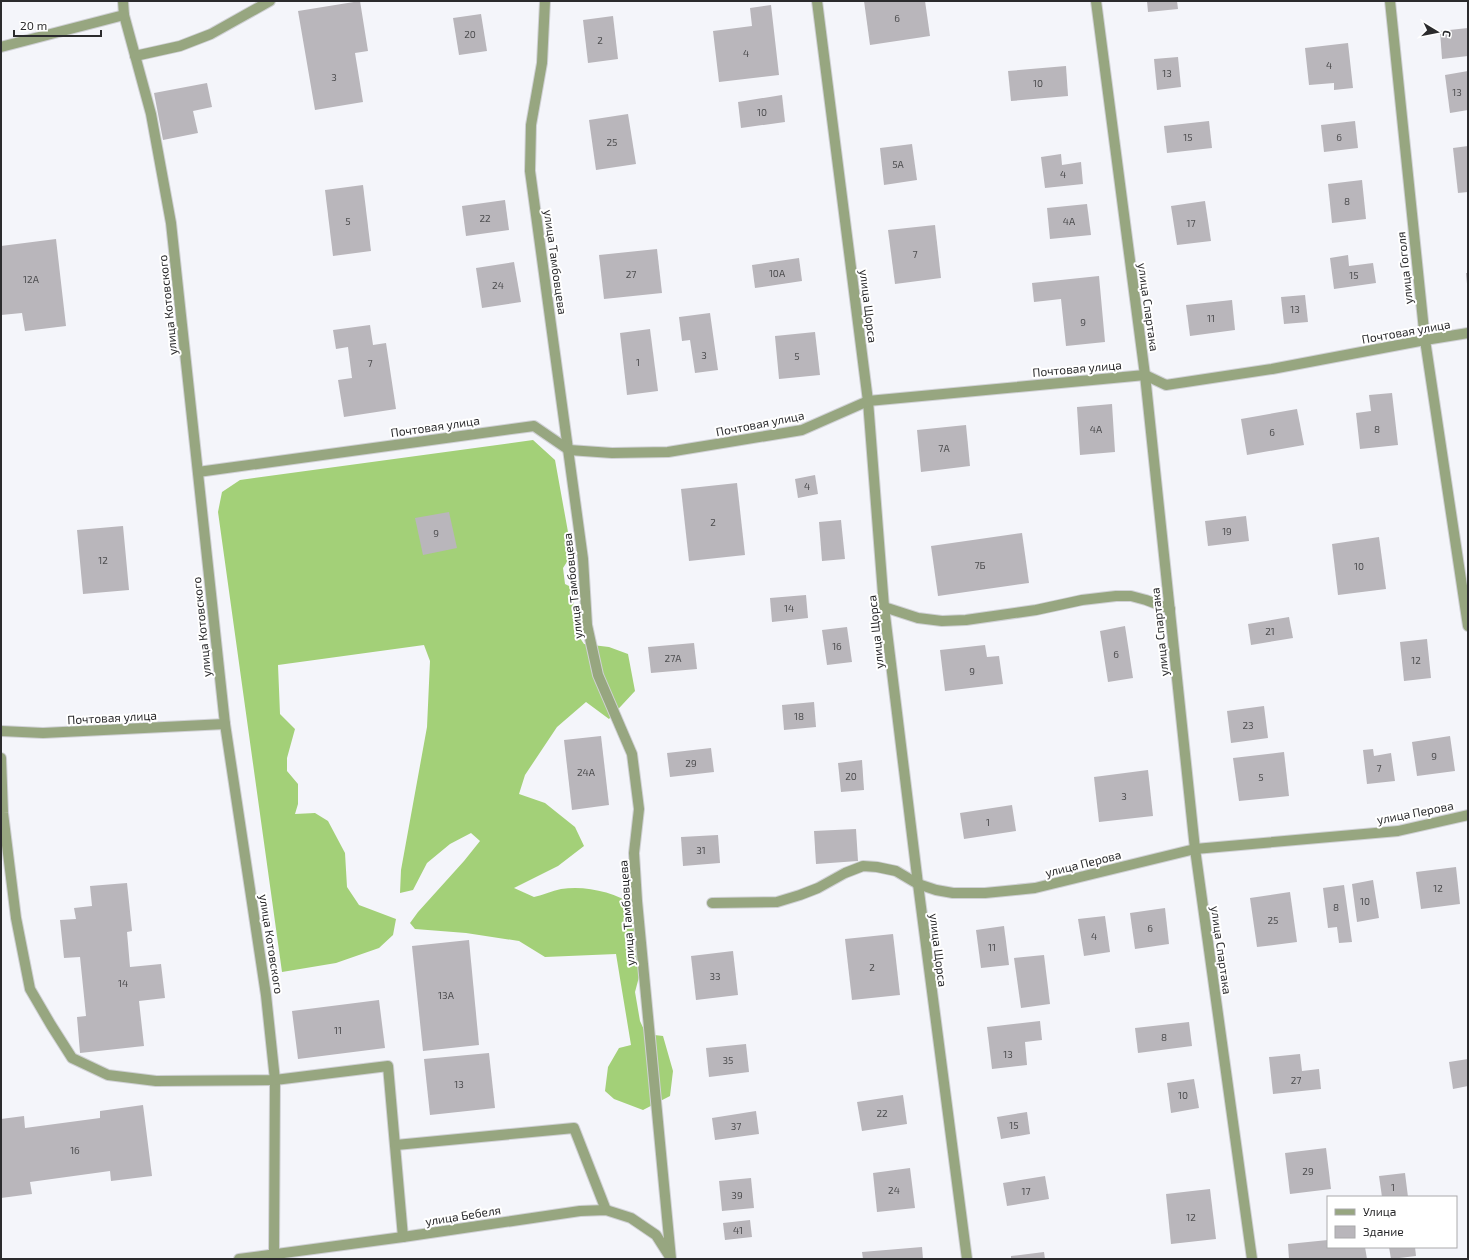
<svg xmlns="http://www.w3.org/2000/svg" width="1469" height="1260" viewBox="0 0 1469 1260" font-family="'Exo 2',sans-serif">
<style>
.forest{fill:#a3d078}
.building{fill:#b9b6bb}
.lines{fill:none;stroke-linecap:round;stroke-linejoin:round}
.minor-casing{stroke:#d0d1d5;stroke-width:12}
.minor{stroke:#97a680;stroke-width:10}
.labels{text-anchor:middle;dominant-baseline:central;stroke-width:4;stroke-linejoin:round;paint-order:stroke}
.number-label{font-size:10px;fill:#4e4e50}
.street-label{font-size:12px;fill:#2b2b2d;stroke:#fff}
</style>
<rect width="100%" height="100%" fill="#f4f5fa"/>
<path class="forest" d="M533 440 555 460 572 554 563 568 565 584 573 588 574 629 584 644 609 647 628 654 635 691 609 719 586 702 557 727 525 775 519 794 545 803 575 827 584 846 558 866 514 888 534 897C543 895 552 891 561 889 585 885 614 892 634 905L639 977 635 992 640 1021 646 1034 663 1036 673 1071 670 1096 643 1110 614 1099 605 1091 608 1067 619 1048 631 1045 616 954 545 957 519 941 466 933 415 929 410 923 418 912 464 861 480 841 471 833 450 844 427 863 413 890 400 893 401 870 427 727 430 661 424 645 278 665 280 714 295 729 287 758V771L298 784V804L295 814 315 813 328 821 345 853 347 887 359 905 396 919 393 935 379 948 336 963 282 972 218 512 222 492 240 480Z"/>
<g class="building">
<path d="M360 1 368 51 355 53 363 102 315 110 298 11Z"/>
<path d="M864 1H925L930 36 870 45Z"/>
<path d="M1147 1H1177L1178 9 1148 12Z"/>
<path d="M771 5 779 75 719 82 713 31 752 26 750 8Z"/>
<path d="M481 14 487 51 459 55 453 18Z"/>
<path d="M613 16 618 59 588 63 583 20Z"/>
<path d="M1468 28V56L1442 59 1440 31Z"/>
<path d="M1348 43 1353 88 1334 90V83L1309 85 1305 48Z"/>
<path d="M1178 57 1181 87 1157 90 1154 59Z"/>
<path d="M1066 66 1068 96 1011 101 1008 71Z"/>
<path d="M1468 71V110L1450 113 1445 75Z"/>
<path d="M207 83 212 107 193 111 198 133 163 140 154 93Z"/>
<path d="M782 95 785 122 741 128 738 102Z"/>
<path d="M628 114 636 164 596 170 589 120Z"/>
<path d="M1209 121 1212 148 1167 153 1164 126Z"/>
<path d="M1355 121 1358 148 1324 152 1321 125Z"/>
<path d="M912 144 917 180 884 185 880 148Z"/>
<path d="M1468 146V192L1458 193 1453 148Z"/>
<path d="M1061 154 1062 165 1081 162 1083 184 1045 188 1041 157Z"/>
<path d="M1362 180 1366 219 1332 223 1328 184Z"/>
<path d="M363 185 371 251 333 256 325 190Z"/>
<path d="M505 200 509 230 466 236 462 206Z"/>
<path d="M1205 201 1211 241 1177 245 1171 206Z"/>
<path d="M1087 204 1091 235 1050 239 1047 208Z"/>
<path d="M935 225 941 278 895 284 888 230Z"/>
<path d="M56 239 66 326 25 331 22 313 1 315V246Z"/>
<path d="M657 249 662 293 604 299 599 255Z"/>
<path d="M1348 255 1349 266 1373 263 1376 283 1334 289 1330 258Z"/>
<path d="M799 258 802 281 755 288 752 265Z"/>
<path d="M514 262 521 302 482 308 476 268Z"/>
<path d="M1466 273H1468V284H1467Z"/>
<path d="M1099 276 1105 342 1066 346 1061 299 1034 302 1032 283Z"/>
<path d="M1305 295 1308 322 1284 324 1281 297Z"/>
<path d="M1232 300 1235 330 1190 336 1186 305Z"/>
<path d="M710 313 718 370 695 373 690 340 682 341 679 317Z"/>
<path d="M370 325 373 345 386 343 396 409 344 417 338 380 352 378 348 347 336 349 333 330Z"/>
<path d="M650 329 658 391 627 395 620 333Z"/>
<path d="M815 332 820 375 779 379 775 336Z"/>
<path d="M1392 393 1398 445 1360 449 1356 413 1371 411 1369 395Z"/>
<path d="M1112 404 1115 452 1080 455 1077 407Z"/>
<path d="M1297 409 1304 445 1247 455 1241 419Z"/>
<path d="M966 425 970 466 921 472 917 430Z"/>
<path d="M815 475 818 494 798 498 795 479Z"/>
<path d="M737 483 745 555 689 561 681 489Z"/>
<path d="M449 512 457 548 423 555 415 518Z"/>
<path d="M1246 516 1249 541 1208 546 1205 521Z"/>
<path d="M841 520 845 559 822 561 819 522Z"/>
<path d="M123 526 129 590 83 594 77 530Z"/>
<path d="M1022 533 1029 583 938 596 931 546Z"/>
<path d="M1379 537 1386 589 1338 595 1332 544Z"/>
<path d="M806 595 808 618 772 622 770 598Z"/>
<path d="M1289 617 1293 638 1251 645 1248 624Z"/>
<path d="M1125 626 1133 678 1108 682 1100 631Z"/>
<path d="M847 627 852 662 827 665 822 630Z"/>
<path d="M1427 639 1431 678 1404 681 1400 642Z"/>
<path d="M694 643 697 669 651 673 648 647Z"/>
<path d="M985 645 987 657 999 656 1003 684 945 691 940 650Z"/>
<path d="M814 702 816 727 784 730 782 705Z"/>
<path d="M1264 706 1268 738 1231 743 1227 711Z"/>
<path d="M601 736 609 805 572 810 564 740Z"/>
<path d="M1450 736 1455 771 1417 776 1412 742Z"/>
<path d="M711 748 714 772 670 777 667 753Z"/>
<path d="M1373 749 1374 756 1391 753 1395 781 1367 784 1363 750Z"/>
<path d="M1284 752 1289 796 1239 801 1233 758Z"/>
<path d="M862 760 864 790 841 792 838 763Z"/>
<path d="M1148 770 1153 816 1099 822 1094 777Z"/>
<path d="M1012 805 1016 831 964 839 960 813Z"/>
<path d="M856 829 858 861 816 864 814 831Z"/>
<path d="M718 835 720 863 683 866 681 837Z"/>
<path d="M1456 867 1460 904 1421 909 1416 872Z"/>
<path d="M1373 880 1379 918 1357 922 1352 884Z"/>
<path d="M127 883 132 931 127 932 130 967 161 964 165 998 139 1001 144 1046 80 1053 77 1017 86 1016 80 957 64 958 60 920 76 919 74 908 92 906 90 886Z"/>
<path d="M1344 885 1352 942 1339 943 1337 927 1328 928 1323 888Z"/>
<path d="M1290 892 1297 942 1257 947 1250 898Z"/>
<path d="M1165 908 1169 944 1135 949 1130 913Z"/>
<path d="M1105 916 1110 952 1084 956 1078 919Z"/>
<path d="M1004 926 1009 965 981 968 976 930Z"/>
<path d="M893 934 900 995 852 1000 845 939Z"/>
<path d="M469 940 479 1045 423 1051 412 946Z"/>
<path d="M733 951 738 995 696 1000 691 956Z"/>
<path d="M1044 955 1050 1004 1021 1008 1014 958Z"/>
<path d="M379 1000 385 1048 298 1059 292 1011Z"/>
<path d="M1040 1021 1042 1040 1025 1042 1027 1065 992 1069 987 1027Z"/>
<path d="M1189 1022 1192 1046 1138 1053 1135 1028Z"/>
<path d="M746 1044 749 1072 709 1077 706 1048Z"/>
<path d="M489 1053 495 1108 430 1115 424 1059Z"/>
<path d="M1300 1054 1302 1071 1319 1069 1321 1089 1273 1094 1269 1057Z"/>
<path d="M1468 1059V1086L1453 1089 1449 1062Z"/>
<path d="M1194 1079 1199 1108 1171 1113 1167 1083Z"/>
<path d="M903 1095 907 1124 862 1131 857 1102Z"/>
<path d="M143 1105 152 1176 111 1181 110 1171 30 1182 32 1194 1 1198V1119L24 1116 25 1128 100 1118V1111Z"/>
<path d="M756 1111 759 1134 715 1140 712 1118Z"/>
<path d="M1027 1112 1030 1134 1001 1139 997 1117Z"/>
<path d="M1326 1148 1331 1189 1290 1194 1285 1153Z"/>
<path d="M910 1168 915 1208 877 1212 873 1173Z"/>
<path d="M1405 1173 1408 1197H1382L1379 1176Z"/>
<path d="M1045 1176 1049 1199 1007 1206 1003 1183Z"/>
<path d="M751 1178 754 1208 722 1211 719 1181Z"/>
<path d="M1210 1189 1216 1239 1171 1244 1166 1194Z"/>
<path d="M750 1220 752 1237 725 1240 723 1223Z"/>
<path d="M1328 1240V1247H1365L1367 1259H1289L1288 1244Z"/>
<path d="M922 1247 923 1259H863L862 1252Z"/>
<path d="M1389 1247H1415L1416 1256 1391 1259Z"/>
<path d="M1044 1252 1045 1259H1011V1256Z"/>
</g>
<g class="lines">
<defs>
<g id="minor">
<path d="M123 1 124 15 151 114 171 223 225 724 266 995 275 1080 274 1254"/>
<path d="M545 1 542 63 531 125 530 171 583 559 587 625 598 675 632 754 639 809 634 853 637 901 671 1259"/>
<path d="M817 1 868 401 884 607 918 884 967 1259"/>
<path d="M1096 1 1145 375 1195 849 1252 1259"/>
<path d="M1390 1 1425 340 1468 626"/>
<path d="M1 47 124 15"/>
<path d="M135 56 180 46 211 34 270 1"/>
<path d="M198 472 534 426 569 450 612 453 668 452 802 430 868 401 1145 375 1166 385 1272 369 1425 340 1468 333"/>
<path d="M884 607 918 618 942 621 966 620 1036 610 1082 600 1116 596H1131L1146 600 1170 609"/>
<path d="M1 731 43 733 225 724"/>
<path d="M1 758 3 813 16 918 30 989 51 1025 72 1058 108 1075 156 1081 275 1080 388 1066 403 1237"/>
<path d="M712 903 777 902 800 895 818 888 845 873 863 866 877 867 896 871 918 884 936 890 953 893H985L1035 888 1195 849 1398 831 1468 815"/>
<path d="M396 1145 574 1128 606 1210"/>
<path d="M239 1259 403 1237 580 1211 606 1210 631 1218 656 1235 670 1257"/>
</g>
</defs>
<use href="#minor" class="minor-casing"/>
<use href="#minor" class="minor"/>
</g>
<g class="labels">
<g class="number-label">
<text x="897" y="18">6</text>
<text x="470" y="34">20</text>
<text x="600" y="40">2</text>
<text x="746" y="53">4</text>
<text x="1329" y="65">4</text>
<text x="1167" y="73">13</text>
<text x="334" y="77">3</text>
<text x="1038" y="83">10</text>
<text x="1457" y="92">13</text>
<text x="762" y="112">10</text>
<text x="1188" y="137">15</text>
<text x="1339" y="137">6</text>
<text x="612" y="142">25</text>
<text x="898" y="164">5А</text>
<text x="1063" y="174">4</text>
<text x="1347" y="201">8</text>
<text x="485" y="218">22</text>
<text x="348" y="221">5</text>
<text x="1069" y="221">4А</text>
<text x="1191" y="223">17</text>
<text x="915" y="254">7</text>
<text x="777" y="273">10А</text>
<text x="631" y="274">27</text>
<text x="1354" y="275">15</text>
<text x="31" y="279">12А</text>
<text x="498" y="285">24</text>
<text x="1295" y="309">13</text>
<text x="1211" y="318">11</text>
<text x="1083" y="322">9</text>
<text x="704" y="355">3</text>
<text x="797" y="356">5</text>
<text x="638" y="362">1</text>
<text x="370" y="363">7</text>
<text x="1096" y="429">4А</text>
<text x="1377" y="429">8</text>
<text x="1272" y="432">6</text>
<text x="944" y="448">7А</text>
<text x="807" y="486">4</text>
<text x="713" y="522">2</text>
<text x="1227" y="531">19</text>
<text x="436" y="533">9</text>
<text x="103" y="560">12</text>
<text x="980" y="565">7Б</text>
<text x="1359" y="566">10</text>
<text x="789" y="608">14</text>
<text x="1270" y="631">21</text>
<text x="837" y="646">16</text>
<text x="1116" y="654">6</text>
<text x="673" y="658">27А</text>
<text x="1416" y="660">12</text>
<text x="972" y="671">9</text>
<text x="799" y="716">18</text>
<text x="1248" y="725">23</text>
<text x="1434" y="756">9</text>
<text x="691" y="763">29</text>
<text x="1379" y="768">7</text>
<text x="586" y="772">24А</text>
<text x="851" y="776">20</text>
<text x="1261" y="777">5</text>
<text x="1124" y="796">3</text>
<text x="988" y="822">1</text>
<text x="701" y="850">31</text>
<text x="1438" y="888">12</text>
<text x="1365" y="901">10</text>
<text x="1336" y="907">8</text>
<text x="1273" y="920">25</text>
<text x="1150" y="928">6</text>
<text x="1094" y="936">4</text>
<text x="992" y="947">11</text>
<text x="872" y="967">2</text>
<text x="715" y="976">33</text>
<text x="123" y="983">14</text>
<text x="446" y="995">13А</text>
<text x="338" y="1030">11</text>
<text x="1164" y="1037">8</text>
<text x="1008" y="1054">13</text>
<text x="728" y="1060">35</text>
<text x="1296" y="1080">27</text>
<text x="459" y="1084">13</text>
<text x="1183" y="1095">10</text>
<text x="882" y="1113">22</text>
<text x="1014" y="1125">15</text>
<text x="736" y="1126">37</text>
<text x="75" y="1150">16</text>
<text x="1308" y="1171">29</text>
<text x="1393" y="1187">1</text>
<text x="894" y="1190">24</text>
<text x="1026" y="1191">17</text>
<text x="737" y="1195">39</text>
<text x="1191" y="1217">12</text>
<text x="738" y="1230">41</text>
</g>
<g class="street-label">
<text transform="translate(556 262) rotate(82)">улица Тамбовцева</text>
<text transform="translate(1404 268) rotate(-96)">улица Гоголя</text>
<text transform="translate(167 305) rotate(-96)">улица Котовского</text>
<text transform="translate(869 306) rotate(83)">улица Щорса</text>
<text transform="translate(1149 307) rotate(82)">улица Спартака</text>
<text transform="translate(1406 331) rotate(-10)">Почтовая улица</text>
<text transform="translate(1077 368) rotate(-5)">Почтовая улица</text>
<text transform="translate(760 423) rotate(-11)">Почтовая улица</text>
<text transform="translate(435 426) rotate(-8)">Почтовая улица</text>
<text transform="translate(572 586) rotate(-96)">улица Тамбовцева</text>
<text transform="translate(201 627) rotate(-96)">улица Котовского</text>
<text transform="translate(875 632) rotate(-96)">улица Щорса</text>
<text transform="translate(1159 632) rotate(-96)">улица Спартака</text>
<text transform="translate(112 717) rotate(-3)">Почтовая улица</text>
<text transform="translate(1415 812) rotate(-11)">улица Перова</text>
<text transform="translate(1083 863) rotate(-14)">улица Перова</text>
<text transform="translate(626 913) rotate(-94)">улица Тамбовцева</text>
<text transform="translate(272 944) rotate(81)">улица Котовского</text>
<text transform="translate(939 950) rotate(83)">улица Щорса</text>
<text transform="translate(1222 950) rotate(82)">улица Спартака</text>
<text transform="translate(463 1215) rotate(-9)">улица Бебеля</text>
</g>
</g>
<rect width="1469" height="1260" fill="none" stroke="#2b2b2d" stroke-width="4"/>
<rect x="1327" y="1196" width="130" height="52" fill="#ffffff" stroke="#aaaaab"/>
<rect x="1335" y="1209" width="20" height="6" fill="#97a680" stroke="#aaaaab"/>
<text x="1363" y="1216" font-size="12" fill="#2b2b2d">Улица</text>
<rect x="1335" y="1226" width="20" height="12" fill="#b9b6bb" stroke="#aaaaab"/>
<text x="1363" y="1236" font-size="12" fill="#2b2b2d">Здание</text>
<g transform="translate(1437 32) rotate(100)" stroke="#ffffff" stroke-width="3" paint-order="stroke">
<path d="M0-3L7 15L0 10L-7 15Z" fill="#2b2b2d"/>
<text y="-6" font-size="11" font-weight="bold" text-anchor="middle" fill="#2b2b2d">С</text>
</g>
<path d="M14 30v6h87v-6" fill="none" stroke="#2b2b2d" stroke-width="2"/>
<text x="20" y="30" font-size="12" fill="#2b2b2d" stroke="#ffffff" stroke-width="3" paint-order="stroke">20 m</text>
</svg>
